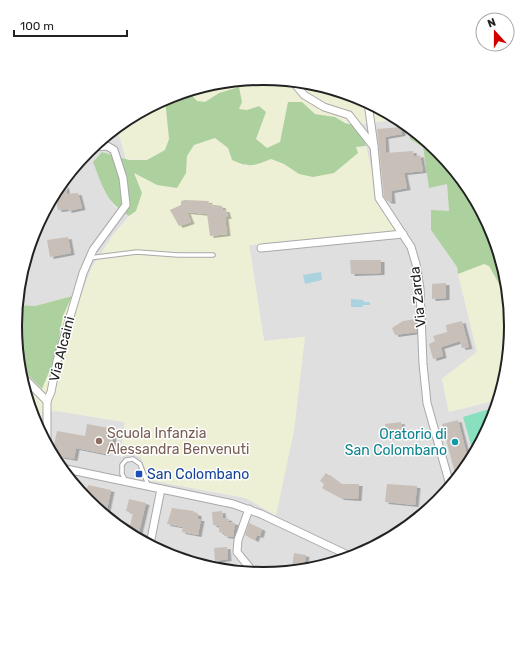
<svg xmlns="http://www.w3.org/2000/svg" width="527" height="653" viewBox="0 0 527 653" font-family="Rubik,sans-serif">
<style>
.residential{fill:#e0dfdf}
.farmland{fill:#eef0d5}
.forest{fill:#add19e}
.pitch{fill:#88e0be}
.water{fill:#aad3df}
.building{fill:#c7bfb8;filter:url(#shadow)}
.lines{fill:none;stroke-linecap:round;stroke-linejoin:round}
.lane-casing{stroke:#a9a9a9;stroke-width:5.5}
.street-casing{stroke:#a9a9a9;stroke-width:9}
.lane{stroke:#fff;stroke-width:3.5}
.street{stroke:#fff;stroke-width:7}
.education-dot{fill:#8d6e63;stroke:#fff;stroke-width:1.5}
.culture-dot{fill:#0f9aa8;stroke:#fff;stroke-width:1.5}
.transit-dot{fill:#1a4fb4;stroke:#fff;stroke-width:1.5}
.labels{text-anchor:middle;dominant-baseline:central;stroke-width:3;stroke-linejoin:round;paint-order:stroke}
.street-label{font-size:14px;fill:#222;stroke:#fff}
.education-label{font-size:14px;fill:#785e54;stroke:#fff;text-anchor:start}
.culture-label{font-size:14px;fill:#0d838f;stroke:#fff;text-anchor:end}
.transit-label{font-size:14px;fill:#164399;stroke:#fff;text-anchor:start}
.rim{fill:none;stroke:#222;stroke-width:2}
</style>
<defs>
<filter id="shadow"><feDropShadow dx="3.5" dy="2" stdDeviation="0" flood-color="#0004"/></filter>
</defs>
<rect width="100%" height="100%" fill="#f2efe9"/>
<g class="residential">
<path d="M393 120 409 130 410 139 423 147 429 187 447 183 449 211 431 230 457 267 477 352 442 379 449 412 497 400 493 422 439 502 358 556 277 572 259 566 261 575 168 556 88 502 43 435 41 412 57 411 125 422 120 457 131 454 141 457 149 480 246 498 275 515 304 337 264 341 249 245 396 231 378 199 361 124Z"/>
<path d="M118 131 126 159 102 152 103 189 115 207 129 216 113 235 92 267 82 293 35 306 19 305 34 231 88 151Z"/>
</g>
<g class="farmland">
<path d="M264 78 359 97 393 120 361 124 362 127 345 122 335 117 315 114 302 102H288L280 142 267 149 256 139 266 112 258 106 247 110 239 109 219 93 205 103 197 101 190 93Z"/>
<path d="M165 99 169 139 165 150 147 160 126 159 118 131Z"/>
<path d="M215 138 228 148 232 160 245 166 259 164 271 159 284 164 299 174 356 147 366 146 378 199 396 231 249 245 264 341 305 337 294 431 276 515 246 498 149 480 141 457 131 454 120 457 125 422 57 411 42 412 43 435 34 421 24 371 41 389 56 355 63 316 72 296 82 293 92 267 113 235 136 210 133 173 157 185 186 173 187 156 194 145Z"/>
<path d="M484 264 489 266 506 296 512 327 497 400 449 412 442 379 477 352 458 274Z"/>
</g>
<g class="forest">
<path d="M239 87 242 102 239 109 247 110 259 106 266 112 256 139 267 148 280 142 288 102H302L315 114 335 117 345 123 362 127 366 146 356 147 358 153 334 173 313 177 299 174 284 164 271 159C254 166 249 168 232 160L228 148 215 138 194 145 187 156 186 173 177 188 157 185 134 173 142 193 136 211 129 216C105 201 103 187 93 162L102 152 129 160H147L165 150 169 139 165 99 190 93 197 101 205 102 219 93Z"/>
<path d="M409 130 439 151 493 232 506 296 489 266 484 264 458 274 457 267 431 230V210L449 211 447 184 429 188 423 147 410 139Z"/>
<path d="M72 296 63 316 56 355 42 389 24 371 15 326 19 305 35 306Z"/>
</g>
<path class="pitch" d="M496 407 493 422 473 452 463 417Z"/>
<g class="water">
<path d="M321 272 322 280 305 284 303 275Z"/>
<path d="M351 299 363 300 364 302H370V305H363V307H351Z"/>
</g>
<g class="building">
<path d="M402 127V134L385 137 386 153 413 151 414 157 420 155 423 171 404 173 407 188 391 191 392 202 387 201 384 197 377 129Z"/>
<path d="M65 185 67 194 78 193 82 208 68 211V209L58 210 56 199 62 196 61 191Z"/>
<path d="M185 200 209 201 208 204 222 206 223 210H226L228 217H225L227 234 210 236 207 214 187 212 191 222 179 226 170 210 181 205V201Z"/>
<path d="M68 237 71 253 50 257 47 240Z"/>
<path d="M350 260H381V273L351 274Z"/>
<path d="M446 283V298L432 299V284Z"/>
<path d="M416 319 417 332 395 335 392 328 403 321Z"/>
<path d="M462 321 469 347 462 348 460 341 441 347 443 356 433 359 429 344 435 341 433 336 447 332 446 325Z"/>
<path d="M458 420 468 459 456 477 442 424Z"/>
<path d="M401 422 403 436 387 438 385 424Z"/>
<path d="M87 424 114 429 112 444 108 443 106 454 76 448 74 459 57 456 53 450 57 431 85 436Z"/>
<path d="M326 473 341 484H359L358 499 341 498 322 488 324 484 320 481Z"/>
<path d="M387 484 417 486 415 505 385 502Z"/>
<path d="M88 485 111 490 106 514 88 502 85 498Z"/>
<path d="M129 499 146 503 138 536 129 530 133 513 126 511Z"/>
<path d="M172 508 194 511 193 513 198 514V519H201L198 535 182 532 183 527 167 524Z"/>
<path d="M222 511 223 518 229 519 228 522 235 523 233 537 224 536V533L219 532V526L213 525 212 512Z"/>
<path d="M249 523 262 529 260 536 257 535 255 540 245 535Z"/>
<path d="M155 545 177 550 176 558 168 556 154 547Z"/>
<path d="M227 547 228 559 215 561 214 548Z"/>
<path d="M294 553 306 555 304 567H292Z"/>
</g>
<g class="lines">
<defs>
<g id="lane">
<path d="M89 258 137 252 178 255H213"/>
<path d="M126 481 122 474V465L126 460 133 459 140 464 148 485"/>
</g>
<g id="street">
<path d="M295 84 304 95 324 107 349 115 374 147 379 198 411 247 416 264 420 289 423 364 427 403 450 485"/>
<path d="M368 103 374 146"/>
<path d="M261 248 403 234"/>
<path d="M25 379 47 401"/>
<path d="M47 441V401L51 392 57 361 83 273 93 250 126 205 123 178 114 150 107 146 93 147"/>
<path d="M66 469 233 504 261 514 352 557"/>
<path d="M249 509 238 540 237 552 254 573"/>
<path d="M150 544 161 489"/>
</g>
</defs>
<use href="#lane" class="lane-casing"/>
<use href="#street" class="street-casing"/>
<use href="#lane" class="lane"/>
<use href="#street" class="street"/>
</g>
<circle class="education-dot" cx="99" cy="441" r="4"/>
<circle class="culture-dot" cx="455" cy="442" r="4"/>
<rect class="transit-dot" x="135" y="470" width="8" height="8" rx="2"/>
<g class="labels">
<g class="street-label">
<text transform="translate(418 297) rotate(-96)">Via Zarda</text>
<text transform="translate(62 349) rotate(-76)">Via Alcaini</text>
</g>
<g class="education-label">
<text x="107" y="433">Scuola Infanzia<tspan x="107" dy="16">Alessandra Benvenuti</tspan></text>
</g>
<g class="culture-label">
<text x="447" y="434">Oratorio di<tspan x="447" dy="16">San Colombano</tspan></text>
</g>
<g class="transit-label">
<text x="147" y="474">San Colombano</text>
</g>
</g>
<path d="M0 0H527V653H0ZM22 326a241 241 0 1 1 482 0a241 241 0 1 1-482 0Z" fill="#fff" fill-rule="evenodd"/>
<path class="rim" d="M22 326a241 241 0 1 1 482 0a241 241 0 1 1-482 0Z"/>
<g transform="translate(495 32) rotate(339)"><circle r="19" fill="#ffffff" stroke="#a7a7a7"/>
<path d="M0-3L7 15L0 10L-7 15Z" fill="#d40000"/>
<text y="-6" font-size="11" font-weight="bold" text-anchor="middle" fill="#222222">N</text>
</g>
<path d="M14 30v6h113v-6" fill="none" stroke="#222222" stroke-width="2"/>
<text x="20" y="30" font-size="12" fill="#222222" stroke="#ffffff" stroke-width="3" paint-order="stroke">100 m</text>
</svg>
